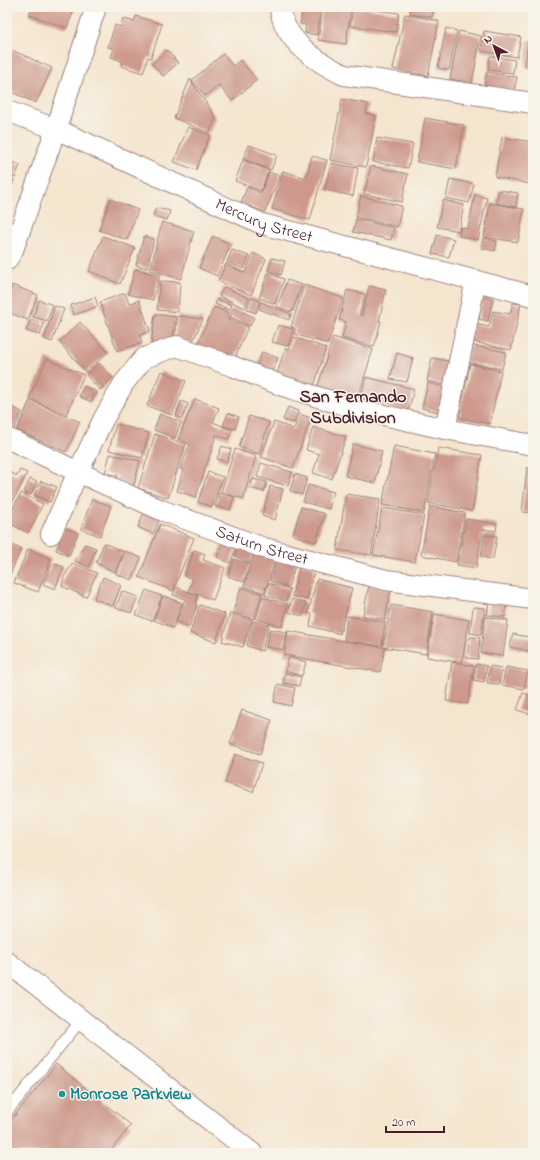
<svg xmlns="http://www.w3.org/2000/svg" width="540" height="1160" viewBox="0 0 540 1160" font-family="'Indie Flower',sans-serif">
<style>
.building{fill:#cd998d}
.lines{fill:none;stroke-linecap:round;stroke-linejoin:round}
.lane-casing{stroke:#9f827d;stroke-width:12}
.street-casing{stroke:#9f827d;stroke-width:22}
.lane{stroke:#fff;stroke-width:10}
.street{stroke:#fff;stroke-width:20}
.culture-dot{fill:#0f9aa8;stroke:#f7f3e8;stroke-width:1.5}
.labels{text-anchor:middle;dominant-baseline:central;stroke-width:3;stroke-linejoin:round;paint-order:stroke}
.street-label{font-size:17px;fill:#4a1f2b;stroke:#f7f3e8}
.culture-label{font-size:17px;font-weight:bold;fill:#0d838f;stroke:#f7f3e8;text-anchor:start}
.neighbourhood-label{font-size:18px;font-weight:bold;fill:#4a1f2b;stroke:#f7f3e8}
</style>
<rect width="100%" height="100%" fill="#f7f3e8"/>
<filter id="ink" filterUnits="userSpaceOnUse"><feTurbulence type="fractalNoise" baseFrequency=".025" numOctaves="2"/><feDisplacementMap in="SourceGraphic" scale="8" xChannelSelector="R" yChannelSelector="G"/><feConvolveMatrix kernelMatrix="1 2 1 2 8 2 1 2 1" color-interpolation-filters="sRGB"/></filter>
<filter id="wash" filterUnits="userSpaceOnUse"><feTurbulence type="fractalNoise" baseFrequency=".012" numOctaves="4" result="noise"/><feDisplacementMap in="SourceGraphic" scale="16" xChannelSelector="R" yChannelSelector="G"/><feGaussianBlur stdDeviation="0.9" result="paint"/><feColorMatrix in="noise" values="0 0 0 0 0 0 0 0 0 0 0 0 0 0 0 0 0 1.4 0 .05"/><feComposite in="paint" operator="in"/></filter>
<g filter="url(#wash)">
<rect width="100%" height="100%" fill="#f4e5cf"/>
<g id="blocks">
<g class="building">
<path d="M32 7H75L67 28 29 15Z"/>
<path d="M290 7H300L299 13 289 12Z"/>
<path d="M303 7H321L317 35 305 33 306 25 300 24Z"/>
<path d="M323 7 351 8 346 44 318 40Z"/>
<path d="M353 7 399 13 396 32 350 26Z"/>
<path d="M411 7H434L432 17 410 14Z"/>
<path d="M405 14 439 21 428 76 393 69Z"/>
<path d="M136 16 162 24 151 58 148 57 143 73 121 66 122 61 111 57 114 49 108 47 115 25 121 27 123 18 134 22Z"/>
<path d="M446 28 457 31 449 70 438 68Z"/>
<path d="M459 31 481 36 472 83 450 79Z"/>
<path d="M484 31 521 37 517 57 481 51Z"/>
<path d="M528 40H533V68L525 67Z"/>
<path d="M7 48 52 68 36 103 7 90V80L12 70 7 68Z"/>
<path d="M167 50 178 63 163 76 152 64Z"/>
<path d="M223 54 233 66 240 60 257 80 232 101 219 85 205 96 192 80Z"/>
<path d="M490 56 515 60 513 73 488 70Z"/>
<path d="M487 72 517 77 514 91 484 85Z"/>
<path d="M190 79 216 118 209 133 174 118Z"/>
<path d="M342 99 368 104 366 113 376 116 366 167 330 160Z"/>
<path d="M425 118 464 125 456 169 417 162Z"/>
<path d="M188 127 210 135 196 170 174 162Z"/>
<path d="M502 137 533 142V169L530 184 495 177Z"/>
<path d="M377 138 413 144 408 168 373 162Z"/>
<path d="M249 145 277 155 271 170 243 159Z"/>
<path d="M312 156 327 160 310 220 272 209 283 171 306 178Z"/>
<path d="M7 160 20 165 15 178 7 175Z"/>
<path d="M243 160 269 170 261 191 235 181Z"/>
<path d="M331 163 358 168 353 196 325 190Z"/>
<path d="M371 166 408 174 402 202 364 194Z"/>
<path d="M269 172 280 176 265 212 241 203 247 187 261 193Z"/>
<path d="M7 177 14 180 7 198Z"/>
<path d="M450 179 474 184 469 203 446 198Z"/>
<path d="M499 190 518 193 516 207 496 203Z"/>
<path d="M475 195 487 198 478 240 459 236 461 227 468 229Z"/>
<path d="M361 196 402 206 397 227 356 217Z"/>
<path d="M110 199 138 210 127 240 99 230Z"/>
<path d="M443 200 464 205 459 231 437 227Z"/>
<path d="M490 203 524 209 518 242 484 237Z"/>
<path d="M156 208 170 211 167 220 153 216Z"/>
<path d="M356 219 394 228 391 240 353 232Z"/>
<path d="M162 222 194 231 181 279 150 270Z"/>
<path d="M437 235 454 239 449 257 432 254Z"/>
<path d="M103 236 135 248 120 284 89 271Z"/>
<path d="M144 236 154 239 147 268 136 265Z"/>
<path d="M213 236 231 244 217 276 199 268Z"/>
<path d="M483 238 497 241 495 251 481 248Z"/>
<path d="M232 250 249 256 244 269 227 262Z"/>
<path d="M253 253 266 259 251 295 218 281 226 264 245 273Z"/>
<path d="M272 258 285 261 281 275 268 271Z"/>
<path d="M135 269 160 275 153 300 128 294Z"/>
<path d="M268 273 284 279 275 304 259 298Z"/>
<path d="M287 280 302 285 292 312 277 307Z"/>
<path d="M160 281 180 282 178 312 157 310Z"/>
<path d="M12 285 38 295 28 320 7 312V298Z"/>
<path d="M304 285 343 298 328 344 294 334 295 328 291 327Z"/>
<path d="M369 286 386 290 379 321H381L374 347 342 338 346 322 339 320 347 290 365 294 360 315 362 316Z"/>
<path d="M224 287 249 298 245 308 219 296Z"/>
<path d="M125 293 129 304 139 300 150 331 140 335 142 343 117 351 100 302Z"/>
<path d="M95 297 98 306 74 315 71 305Z"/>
<path d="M251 297 260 301 256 313 247 310Z"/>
<path d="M483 297 493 299 488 321 479 319Z"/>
<path d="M217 299 232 305 230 310 215 304Z"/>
<path d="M39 300 53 305 47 321 33 317Z"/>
<path d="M261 302 291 314 289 320 259 309Z"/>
<path d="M513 303 521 304 511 350 469 341 473 324 489 327 493 311 510 314Z"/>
<path d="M55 306 64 309 52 342 44 339Z"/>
<path d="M214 307 229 313 227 318 248 327 233 362 195 350Z"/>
<path d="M233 308 254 317 250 326 230 317Z"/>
<path d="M155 314 176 317 171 347 151 345Z"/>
<path d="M178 316 203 319 192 343 174 341Z"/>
<path d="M31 319 44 324 40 335 26 331Z"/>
<path d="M80 322 108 352 86 372 59 342Z"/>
<path d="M278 325 293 329 288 346 272 342Z"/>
<path d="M293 337 326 348 314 386 277 374 285 348 289 349Z"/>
<path d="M333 337 373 349 357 401 317 389Z"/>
<path d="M470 345 506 352 502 369 466 362Z"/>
<path d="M262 352 278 358 270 377 254 372Z"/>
<path d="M397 353 413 358 407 382 390 379Z"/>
<path d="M432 358 454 362 449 386 427 381Z"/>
<path d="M47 359 84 375 66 415 29 398Z"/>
<path d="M99 363 113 378 100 390 86 375Z"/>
<path d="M470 364 501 371 490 424 459 418Z"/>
<path d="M161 371 186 381 172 415 147 406Z"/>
<path d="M366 377 414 389 408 412 360 401Z"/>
<path d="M428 383 448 388 442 413 422 408Z"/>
<path d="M84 386 97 392 91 402 79 396Z"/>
<path d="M195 399 219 408 213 422 232 430 228 439 216 435 207 464 204 469H205L196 497 177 491 183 470 180 469 190 444 178 439Z"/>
<path d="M30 400 80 422 66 452 17 430Z"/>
<path d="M181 401 188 404 182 419 176 416Z"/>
<path d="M10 406 22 412 11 436 7 434V412Z"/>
<path d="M288 407 298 411 294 423 283 420Z"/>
<path d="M228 413 239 417 235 429 223 426Z"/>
<path d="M160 414 181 422 175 438 154 430Z"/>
<path d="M299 414 311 418 293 468 261 457 274 422 294 429Z"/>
<path d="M249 416 269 422 259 454 239 447Z"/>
<path d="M116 424 149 433 142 458 109 450Z"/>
<path d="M313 427 346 437 332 479 313 473 319 454 306 450Z"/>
<path d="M155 434 186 444 168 498 138 488Z"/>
<path d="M353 444 382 451 375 483 345 476Z"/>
<path d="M222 446 231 449 227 462 217 459Z"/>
<path d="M394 446 435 454 424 513 382 505Z"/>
<path d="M438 448 482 455 472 511 428 503Z"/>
<path d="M235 449 256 456 243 499 221 492Z"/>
<path d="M110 454 140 461 133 488 116 481 118 476 105 473Z"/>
<path d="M261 463 292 472 288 486 257 477Z"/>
<path d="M527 468 533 469V513L522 512Z"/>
<path d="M20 470 27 473 11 505 7 503V471L17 476Z"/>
<path d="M208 472 223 477 212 507 198 502Z"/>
<path d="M295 474 307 478 302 495 290 491Z"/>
<path d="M30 479 37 482 31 495 24 492Z"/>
<path d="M253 479 267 482 264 492 250 488Z"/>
<path d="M41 481 57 487 50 502 34 495Z"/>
<path d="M308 485 334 492 329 509 303 502Z"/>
<path d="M270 486 283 489 275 520 262 516Z"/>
<path d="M21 493 43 504 28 533 7 522V519Z"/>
<path d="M219 493 234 497 230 510 215 506Z"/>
<path d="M346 494 380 499 371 555 337 550Z"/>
<path d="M92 499 111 506 100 536 81 529Z"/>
<path d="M430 506 465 513 456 562 421 555Z"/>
<path d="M146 507 162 513 153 534 138 527Z"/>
<path d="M301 507 325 514 316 542 293 535Z"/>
<path d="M382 508 424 515 415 562 373 555Z"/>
<path d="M466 519 497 524 496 531 483 529 476 568 457 565Z"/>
<path d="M160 524 194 538 173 591 139 577Z"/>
<path d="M65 528 78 533 69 556 56 550Z"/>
<path d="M484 535 497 536 493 559 481 557Z"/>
<path d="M7 543 21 549 9 577 7 576Z"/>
<path d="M104 543 124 552 115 572 96 563Z"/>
<path d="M223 543 236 549 230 563 217 557Z"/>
<path d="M85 544 96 548 89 567 75 561Z"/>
<path d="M240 544 255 550 250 563 235 556Z"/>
<path d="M28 549 51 559 38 592 14 583Z"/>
<path d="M194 550 205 554 203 560 225 568 213 600 188 591 193 579 184 576Z"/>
<path d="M125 551 141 558 132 580 116 574Z"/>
<path d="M256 551 276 558 264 593 244 586Z"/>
<path d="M279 554 297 560 288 587 270 581Z"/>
<path d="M234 559 250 564 244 582 228 576Z"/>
<path d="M52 563 64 567 55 589 43 584Z"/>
<path d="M73 563 97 573 86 597 62 586 64 577Z"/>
<path d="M300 564 315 567 307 600 292 596Z"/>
<path d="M103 577 121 585 113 606 94 599Z"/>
<path d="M317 579 352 588 340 634 310 626 312 614 308 613Z"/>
<path d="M268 583 290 589 286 601 265 595Z"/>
<path d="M369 585 391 589 385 620 363 616Z"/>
<path d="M176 587 198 596 195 604 197 605 189 627 176 622 185 599 173 595Z"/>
<path d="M241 587 262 594 254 619 233 612Z"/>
<path d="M146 590 162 596 152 621 136 615Z"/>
<path d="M122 591 138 597 131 613 116 608Z"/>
<path d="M163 596 182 603 173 628 154 620Z"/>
<path d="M262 597 288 604 282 627 256 619Z"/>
<path d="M292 599 306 603 303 616 288 612Z"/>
<path d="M489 602 507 603 505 617 487 615Z"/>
<path d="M200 605 225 614 216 642 190 633Z"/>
<path d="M391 605 433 612 426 654 383 647Z"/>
<path d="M473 607 485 608 481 635 470 633Z"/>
<path d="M230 613 252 620 243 647 222 641Z"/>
<path d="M434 614 469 620 462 663 427 657Z"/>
<path d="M347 616 385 622 382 646 345 641 385 648 380 672 284 655 288 631 344 641Z"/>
<path d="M485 617 508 620 503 656 481 653Z"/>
<path d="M253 621 269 625 262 651 247 646Z"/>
<path d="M270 629 287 632 283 650 266 647Z"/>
<path d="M513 634 533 638V652L510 647Z"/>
<path d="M470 637 480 638 478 659 467 658Z"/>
<path d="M289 657 306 662 302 676 285 671Z"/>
<path d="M452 662 474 666 468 704 446 701Z"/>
<path d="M476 664 487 666 484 682 473 680Z"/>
<path d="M490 666 502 668 499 684 487 683Z"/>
<path d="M506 667 528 671 524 689 502 685Z"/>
<path d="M285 673 301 677 299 686 283 683Z"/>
<path d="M278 684 295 688 291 706 274 702Z"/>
<path d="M523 693 533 696V705L530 714 517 710Z"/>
<path d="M242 710 272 720 260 754 230 744Z"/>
<path d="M235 754 262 763 253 792 225 783Z"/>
<path d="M56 1064 131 1125 109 1153H7V1125Z"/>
</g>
</g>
</g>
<g filter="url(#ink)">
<use href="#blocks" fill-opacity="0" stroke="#9f827d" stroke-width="1"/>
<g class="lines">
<defs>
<path id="lane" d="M7 1112 82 1019"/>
<g id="street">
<path d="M280 7C283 40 317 62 344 75L533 103"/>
<path id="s1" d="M7 111 56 129 262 224 533 296"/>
<path d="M7 260 13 250 56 129 96 7"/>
<path d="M445 429 476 280"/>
<path id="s2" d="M7 438 78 472 161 510 264 548 386 580 533 599"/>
<path d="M51 534 78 472 103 420 124 383 144 358 177 346 232 366 283 386 353 408 445 429 533 445"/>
<path d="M7 962 252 1153"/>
</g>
</defs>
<use href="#lane" class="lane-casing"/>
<use href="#street" class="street-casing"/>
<use href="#lane" class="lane"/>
<use href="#street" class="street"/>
</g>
</g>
<circle class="culture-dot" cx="62" cy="1094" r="4"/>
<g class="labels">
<g class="street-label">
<text stroke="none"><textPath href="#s1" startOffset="280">Mercury Street</textPath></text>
<text stroke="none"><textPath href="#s2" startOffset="277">Saturn Street</textPath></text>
</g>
<g class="culture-label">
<text x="70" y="1094">Monrose Parkview</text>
</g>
<g class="neighbourhood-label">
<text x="353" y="398">San Fernando<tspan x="353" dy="21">Subdivision</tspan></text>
</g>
</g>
<rect width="540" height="1160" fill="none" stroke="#f7f3e8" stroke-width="24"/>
<g transform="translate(494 46) rotate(319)" stroke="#f7f3e8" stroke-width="3" paint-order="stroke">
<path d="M0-3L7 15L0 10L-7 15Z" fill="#4a1f2b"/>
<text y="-6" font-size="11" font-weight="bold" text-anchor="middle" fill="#4a1f2b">N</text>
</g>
<path d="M386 1126v6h58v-6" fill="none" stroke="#4a1f2b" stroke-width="2"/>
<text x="392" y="1126" font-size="12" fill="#4a1f2b" stroke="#f7f3e8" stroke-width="3" paint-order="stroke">20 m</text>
</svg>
